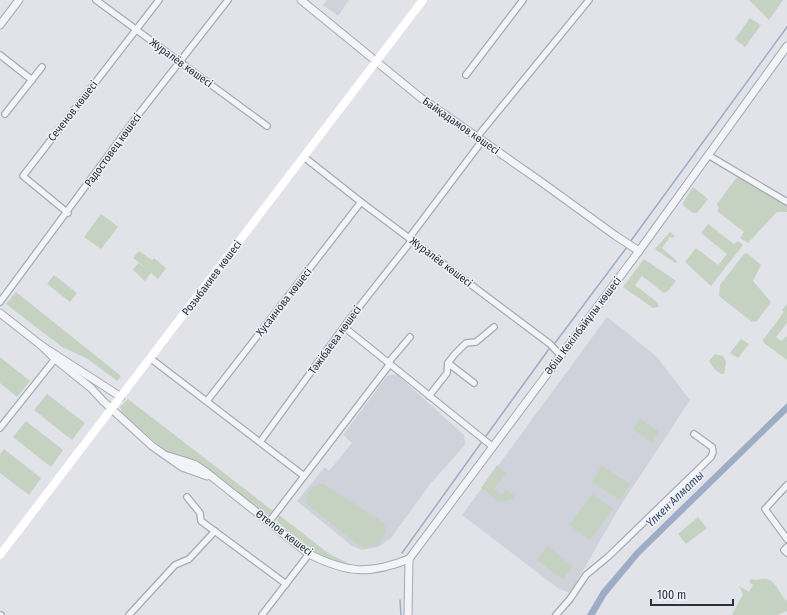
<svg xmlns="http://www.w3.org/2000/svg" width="787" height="615" viewBox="0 0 787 615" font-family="'Fira Sans Condensed',sans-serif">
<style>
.built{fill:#cfd2da}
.green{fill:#c5d2c2}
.water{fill:#9eadc6}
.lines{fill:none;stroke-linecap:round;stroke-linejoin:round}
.stream{stroke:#9eadc6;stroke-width:1.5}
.minor-casing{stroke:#a6aab3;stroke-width:8}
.tertiary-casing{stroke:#a6aab3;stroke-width:9}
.minor{stroke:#f3f4f7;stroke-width:5.5}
.tertiary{stroke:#f3f4f7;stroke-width:7}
.secondary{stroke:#fff;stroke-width:8}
.labels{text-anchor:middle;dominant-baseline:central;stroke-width:3;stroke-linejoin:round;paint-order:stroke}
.street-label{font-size:11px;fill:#2a303f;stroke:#f0f2f6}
.water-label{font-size:12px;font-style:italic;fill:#374b70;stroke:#f0f2f6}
</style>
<rect width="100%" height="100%" fill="#e1e3e9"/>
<g class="built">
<path d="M327 0H349L338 16 323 5Z"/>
<path d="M607 317 656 356 690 400 619 508 570 593 559 589 462 515Z"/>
<path d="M396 374 464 435 465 445 430 484 391 538 378 547 362 550 352 546 297 501 325 467 329 471 352 443 343 435 387 376Z"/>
</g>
<g class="green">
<path d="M749 0H783L769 20Z"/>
<path d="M750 18 761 25 745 47 735 39Z"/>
<path d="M741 177 787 205V212H777L748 243 740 238 744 232 717 211 719 208 717 204 736 178Z"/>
<path d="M693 187 708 199 697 213H693L684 206 683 203Z"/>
<path d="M101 214 118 227 101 249 84 237Z"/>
<path d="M708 224 734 244 738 241 743 245 711 286 685 262 696 248 718 265 727 254 701 233Z"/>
<path d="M670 232 675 236 672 238 670 237 662 248 678 262 675 263 655 249Z"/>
<path d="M139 251 152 260 154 258 166 268 158 279 151 273 145 281 133 270 138 263 146 268 133 258Z"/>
<path d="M747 253 761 265 753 281 771 302 757 321 752 322 719 296 720 285 744 254Z"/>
<path d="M644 259 676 281 669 290 664 293 642 276 635 285 657 302 659 307 653 308 623 287Z"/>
<path d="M54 275 77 293 70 302 47 284Z"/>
<path d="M16 292 121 376 117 381 88 359 62 347 6 304Z"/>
<path d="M787 304V323L776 337 781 341 787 336V360L764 343 763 340 784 312 782 310Z"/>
<path d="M741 339 749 344 738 358 730 353Z"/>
<path d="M715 354 723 356 726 362 724 374C717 374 713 367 709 361Z"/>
<path d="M0 357 30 381 17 397 0 383Z"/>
<path d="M47 394 85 423 72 440 34 410Z"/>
<path d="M128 399 273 511V514L270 515 265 513 198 463 166 451 130 421 122 412 120 407Z"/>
<path d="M640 418 659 432 652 442 633 429Z"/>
<path d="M26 421 63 450 51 467 13 437Z"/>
<path d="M4 449 41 478 29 495 0 473V454Z"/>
<path d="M497 465 506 473 494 489 502 495 506 490 515 496 513 499 499 502 481 488Z"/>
<path d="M602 466 630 484 620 500 592 482Z"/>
<path d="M320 484H324L384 523 386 532 378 545 366 548 359 546 307 504C304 493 310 487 320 484Z"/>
<path d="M592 494 613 509 590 540 569 525Z"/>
<path d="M279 515 328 553 351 565C321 561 301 542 279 523L277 520Z"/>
<path d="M698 517 707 528 686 544 678 534Z"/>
<path d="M547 546 573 566 563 580 537 560Z"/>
<path d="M751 579C756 581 762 578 767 579 778 582 779 595 787 601V611L777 615H732L743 594 739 586 749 592 753 585 749 582Z"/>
</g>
<path class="water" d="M787 403V412L640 555 606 596 595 615H587L601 591 635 551Z"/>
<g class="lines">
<g class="stream">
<path d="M630 242 787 27"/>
<path d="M555 343 627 247"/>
<path d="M486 436 549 349"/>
<path d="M402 553 481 443"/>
<path d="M400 600 401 615"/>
</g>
<defs>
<g id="minor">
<path d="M96 0 267 126"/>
<path d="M0 55 32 80"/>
<path d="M466 75 523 0"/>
<path d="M5 114 42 67"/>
<path d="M477 137 589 0"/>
<path d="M708 155 787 202"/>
<path d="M304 157 361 202 550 344 561 356"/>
<path d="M68 213 23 176 159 0"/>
<path d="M409 238 482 141"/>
<path d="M0 302 138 115 228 0"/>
<path d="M344 327 493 447"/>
<path d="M150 358 304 476"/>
<path d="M388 363 410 337"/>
<path d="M448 363 474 383"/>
<path d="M429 396 447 373 448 363 454 355 466 343 476 342 494 327"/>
<path d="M207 401 361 202"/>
<path d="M0 428 55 359"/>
<path d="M260 442 348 321 412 240"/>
<path d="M787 485 765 509 787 539"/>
<path d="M187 497 200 513 201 521 286 584"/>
<path d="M269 522 390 364"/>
<path d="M787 547 784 550 787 553"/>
<path d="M0 615H1"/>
<path d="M129 615 175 565 189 559 215 531"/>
<path d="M262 615 309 554"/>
<path d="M556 615 570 599 586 575 609 556 711 457 713 452 712 447 694 434"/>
</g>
<g id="tertiary">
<path d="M301 0 421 98 540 181 616 236 639 251"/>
<path d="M0 25 19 0"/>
<path d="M0 313 42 346 121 397"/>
<path d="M42 346 55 359 91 388 103 401 152 446 182 467 207 476"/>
<path d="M168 456 194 464 206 472 309 554C347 573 369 575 409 559"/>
<path d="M408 615 409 559 639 251 787 46"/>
</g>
</defs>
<use href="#minor" class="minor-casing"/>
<use href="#tertiary" class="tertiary-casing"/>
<use href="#minor" class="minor"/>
<use href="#tertiary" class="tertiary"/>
<path class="secondary" d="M0 555 423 0"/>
</g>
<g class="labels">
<g class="street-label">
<text transform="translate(181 63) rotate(36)">Журалёв көшесі</text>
<text transform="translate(73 111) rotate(-52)">Сеченов көшесі</text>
<text transform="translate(461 126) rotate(35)">Байқадамов көшесі</text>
<text transform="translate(113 150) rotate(-54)">Радостовец көшесі</text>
<text transform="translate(441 262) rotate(37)">Журалёв көшесі</text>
<text transform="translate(212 278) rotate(-53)">Розыбакиев көшесі</text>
<text transform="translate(284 302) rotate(-52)">Хусаинова көшесі</text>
<text transform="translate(583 326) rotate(-53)">Әбіш Кекілбайұлы көшесі</text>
<text transform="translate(335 340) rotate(-54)">Тәжібаева көшесі</text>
<text transform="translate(284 533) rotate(37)">Өтепов көшесі</text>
</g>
<g class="water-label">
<text transform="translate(675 499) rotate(-44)">Үлкен Алматы</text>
</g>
</g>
<path d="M651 599v6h82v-6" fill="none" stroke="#2a303f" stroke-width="2"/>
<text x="657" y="599" font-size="12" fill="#2a303f" stroke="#f0f2f6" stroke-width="3" paint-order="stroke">100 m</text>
</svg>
